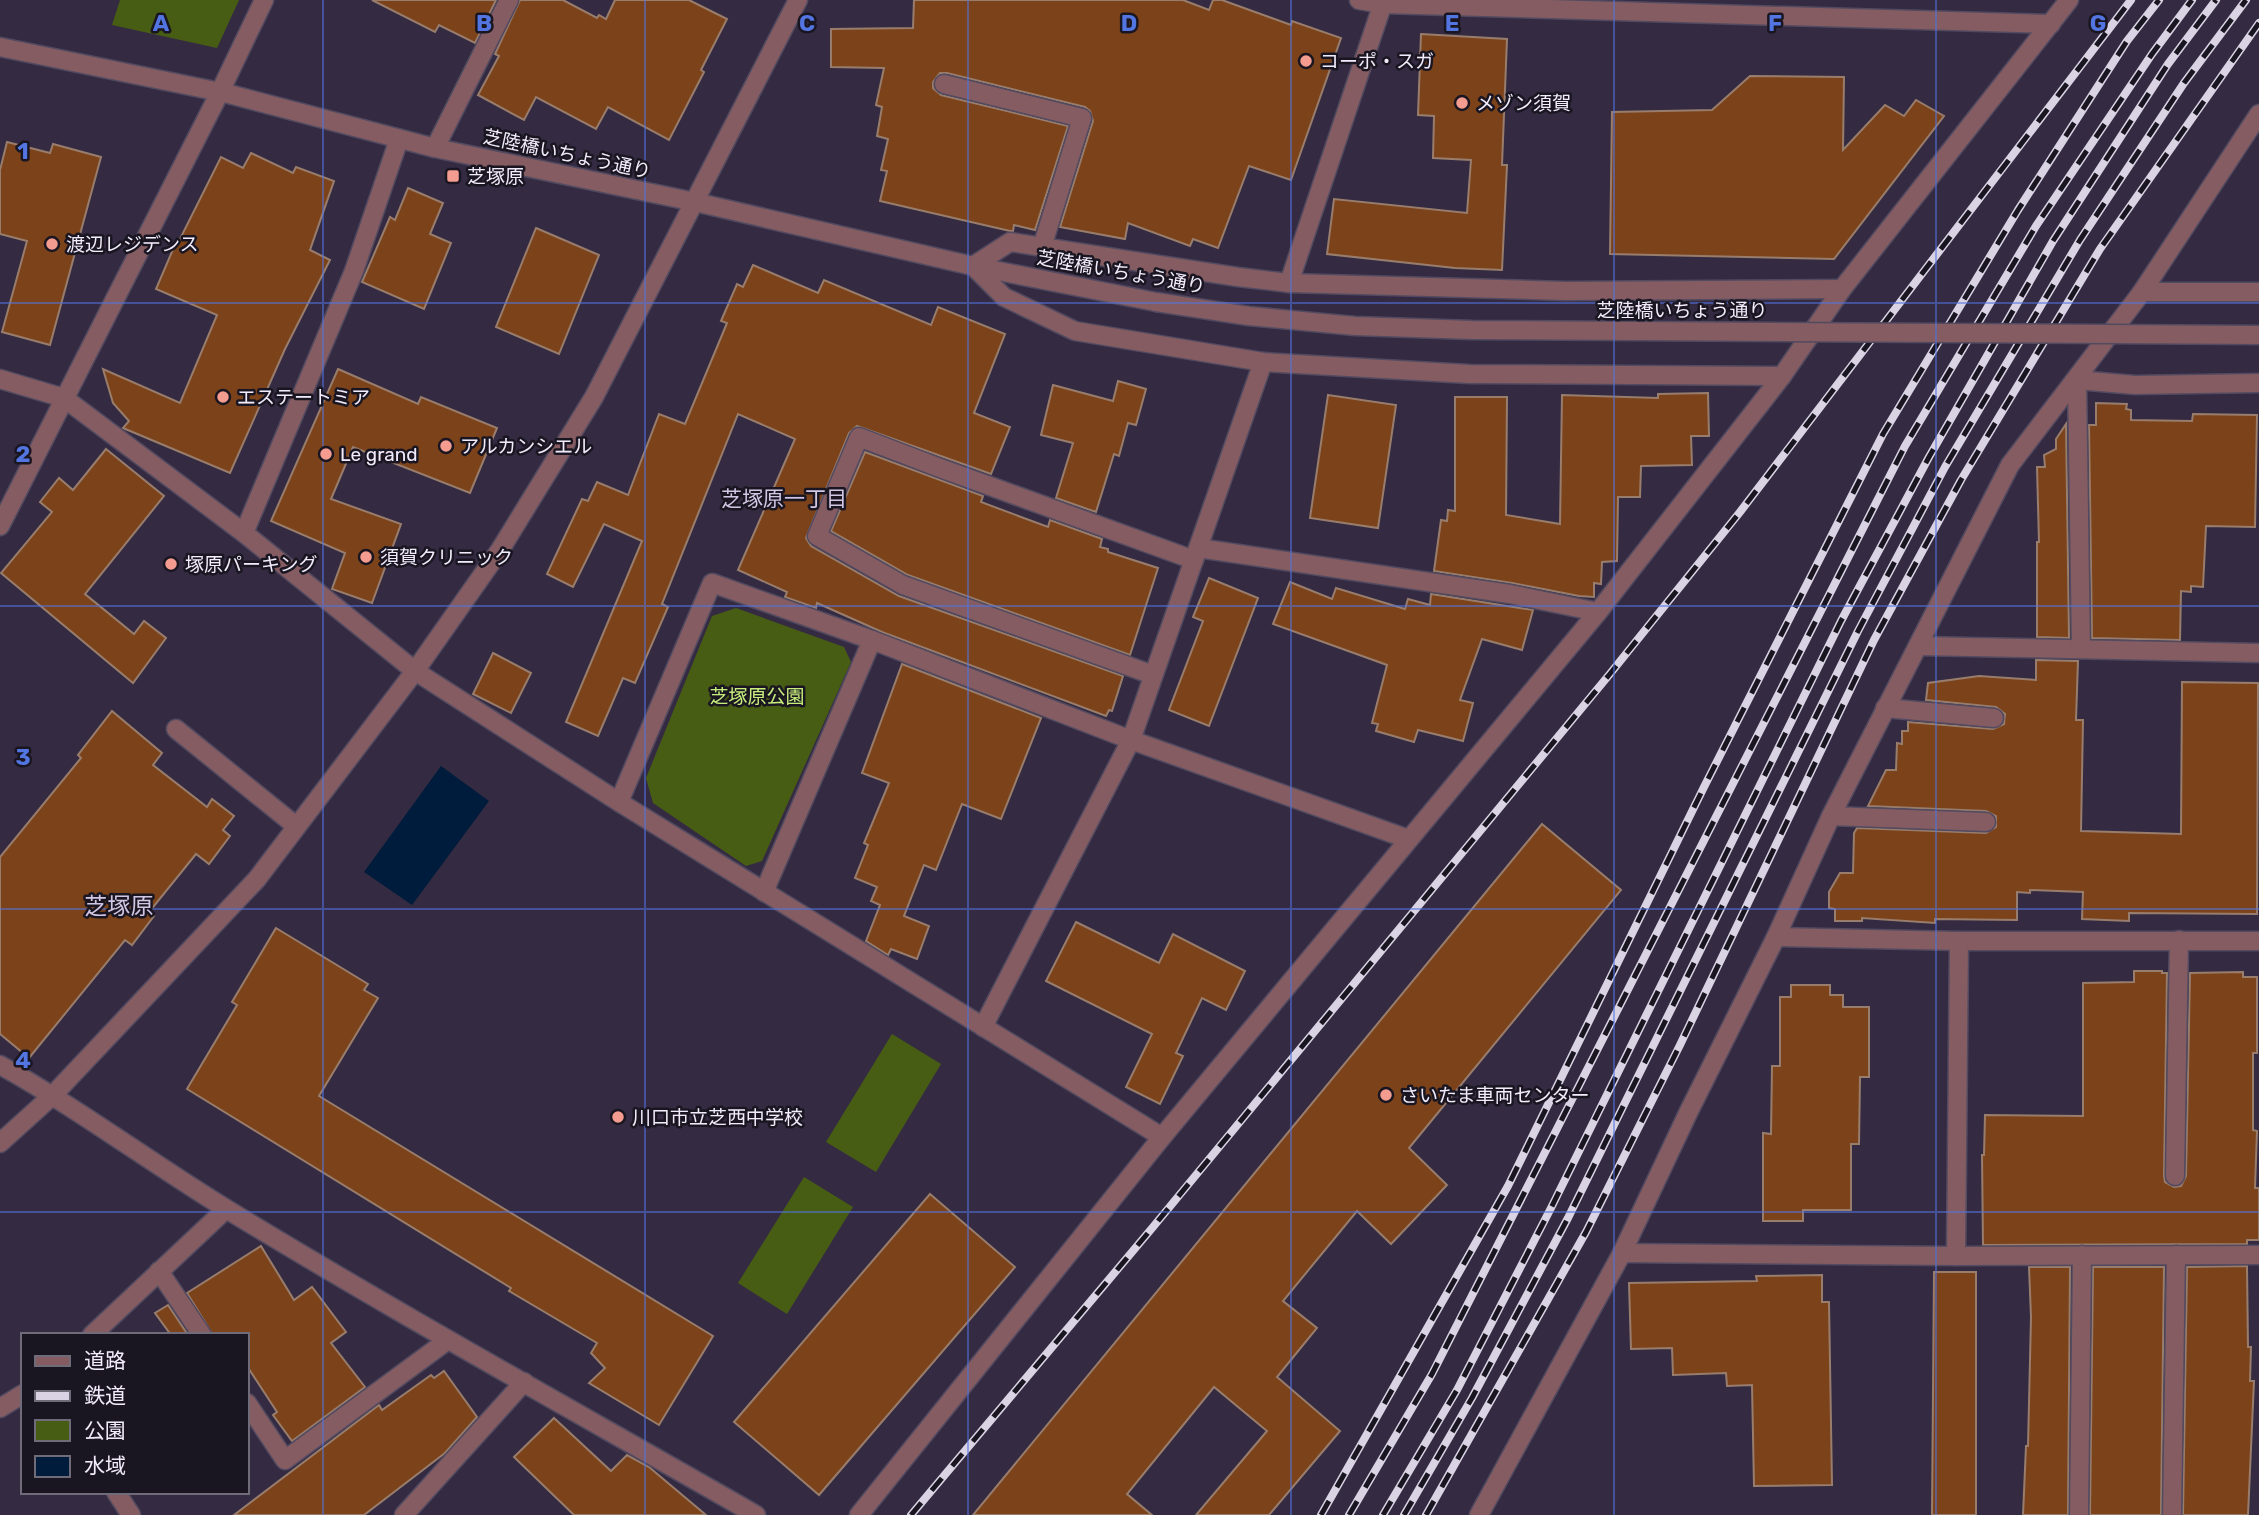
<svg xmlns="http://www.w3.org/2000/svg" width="2259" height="1515" viewBox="0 0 2259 1515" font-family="Rubik,'Noto Sans JP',sans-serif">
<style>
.green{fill:#485d14}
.water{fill:#001c3c}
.building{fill:#7c431b;stroke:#997d6c;stroke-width:2}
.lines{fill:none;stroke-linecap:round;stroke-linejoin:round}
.minor-casing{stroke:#524a60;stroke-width:21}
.minor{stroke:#845c61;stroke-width:18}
.rail-casing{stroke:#d9d3e4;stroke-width:8}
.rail{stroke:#1a1621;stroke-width:5;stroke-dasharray:16;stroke-linecap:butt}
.minor-bridge-casing{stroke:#524a60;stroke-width:21;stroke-linecap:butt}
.minor-bridge{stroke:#845c61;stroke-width:18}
.grid{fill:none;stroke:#5275e1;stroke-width:2;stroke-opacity:0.55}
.poi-dot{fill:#f59c90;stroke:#1a1621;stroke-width:2.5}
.labels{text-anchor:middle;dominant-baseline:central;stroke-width:5;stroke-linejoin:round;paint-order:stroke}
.poi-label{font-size:19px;fill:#f1ebfb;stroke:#1a1621;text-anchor:start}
.street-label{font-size:19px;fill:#f1ebfb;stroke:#1a1621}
.park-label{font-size:19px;fill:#c7ee7c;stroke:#1a1621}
.neighbourhood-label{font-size:21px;fill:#d1c6e4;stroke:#1a1621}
.quarter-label{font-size:23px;fill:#d1c6e4;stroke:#1a1621}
.grid-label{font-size:23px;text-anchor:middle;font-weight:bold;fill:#5275e1;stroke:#1a1621;stroke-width:5;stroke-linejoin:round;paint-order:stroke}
</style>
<rect width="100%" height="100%" fill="#342b42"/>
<g class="green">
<path d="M120 0H239L217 48 112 25Z"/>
<path d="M736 608 844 647 851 662 762 861 746 866 653 803 646 778 712 616Z"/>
<path d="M892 1034 941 1064 876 1172 826 1142Z"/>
<path d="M804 1177 853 1207 787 1314 738 1283Z"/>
</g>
<path class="water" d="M441 766 489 801 412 905 364 872Z"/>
<g class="building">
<path d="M372 0H496L475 43 439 25 435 32Z"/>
<path d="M520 0H563L597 18 599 15 606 19 615 0H689L727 19 701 70 704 72 669 140 608 107 596 129 536 97 524 120 478 95 499 56 495 54Z"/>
<path d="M914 0H1183L1209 10 1213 0H1222L1291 25 1292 21 1341 38 1291 180 1249 166 1218 248 1193 239 1190 246 1128 223 1125 239 1060 227 1093 121 1090 111 1085 107 947 73H940L933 82V88L941 95 1068 126 1035 230 1014 225 1013 231H1010L880 201 887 171 881 170 888 139 877 136 882 107 876 105 884 68 831 67V29L913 28Z"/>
<path d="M1421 34 1507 39 1502 165H1507L1502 270 1455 268 1327 254 1334 199 1467 213 1471 160 1433 158 1434 116 1418 115Z"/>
<path d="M1750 76 1844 77 1843 150 1885 105 1904 116 1916 100 1944 116 1834 259 1610 254 1612 112 1712 110Z"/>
<path d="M7 142 50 153 53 144 101 157 50 345 2 332 27 241 0 234V170Z"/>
<path d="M251 153 293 173 296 167 334 181 310 250 330 260 285 349 230 473 123 428 129 421 113 403 103 369 180 403 217 315 156 289 177 240 179 241 221 157 243 168Z"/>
<path d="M408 188 443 203 430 234 451 243 424 309 362 282 390 217 395 220Z"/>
<path d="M536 228 599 255 559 354 496 327Z"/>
<path d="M753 265 818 293 824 280 931 325 938 307 1005 334 974 413 1010 427 991 474 857 426 849 433 806 538 811 546 899 596 1123 676 1112 711 1109 710 1106 716 882 632 817 603 816 608 785 597 787 592 738 570 795 439 738 414 662 604 668 607 635 683 623 678 598 736 566 722 642 541 604 524 573 587 547 574 582 499 588 501 597 482 628 495 659 414 685 424 727 323 721 321 737 284 743 287Z"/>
<path d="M338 369 418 404 421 397 497 428 470 493 353 447 331 499 401 524 372 603 332 589 345 553 271 521Z"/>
<path d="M1118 381 1146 389 1136 425 1128 423 1119 456 1114 454 1096 512 1056 498 1073 443 1041 435 1053 385 1113 401Z"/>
<path d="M1708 393 1709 436H1691L1692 465 1641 466 1640 497H1618L1617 561 1602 562 1601 584 1594 583V597L1579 596 1512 583 1434 571 1441 520 1447 521 1448 510 1455 511V397H1507L1506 515 1560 524 1562 395 1658 398V394Z"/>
<path d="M1328 395 1396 405 1378 528 1310 518Z"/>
<path d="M2096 403 2127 404 2126 409 2131 410V420L2192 421 2193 414 2257 415 2255 527 2206 526 2203 587 2191 586V592L2181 591 2180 640 2092 638 2089 425H2096Z"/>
<path d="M2066 424 2069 638 2037 637V542H2039L2037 467H2045L2044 455 2056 449V439Z"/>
<path d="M106 449 164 496 85 594 134 634 144 621 166 638 133 683 1 573 52 512 40 502 59 478 73 490Z"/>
<path d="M865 452 983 496 981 502 1048 527 1050 520 1102 539 1100 547 1108 549V552L1158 568 1130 655 908 575 831 531Z"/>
<path d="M1209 578 1258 598 1209 726 1169 710 1203 621 1193 617Z"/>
<path d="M1290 582 1332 599 1336 588 1405 609 1408 599 1430 605 1431 594 1533 610 1522 650 1482 639 1460 700 1473 703 1463 741 1418 730 1414 742 1376 731 1378 724 1372 723 1387 665 1273 624Z"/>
<path d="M493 653 531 673 511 713 473 694Z"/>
<path d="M2036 660 2078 661 2076 720H2083L2081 831 2181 834 2182 682 2258 683 2257 914 2129 913V921L2082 919 2083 892 2030 890V893L2017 892V920L1935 919V923L1862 918V921H1835V909L1829 908V892L1840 873H1853L1854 833 1857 828 1986 833 1996 827V816L1986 811 1868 806 1886 770H1896L1897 743 1902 744V731H1908V722L1993 729 2004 724 2005 714 1996 707 1926 700 1928 683 1979 676 2036 680Z"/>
<path d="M902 664 1041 718 1001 819 962 804 936 870 924 865 904 916 929 926 917 959 891 949 888 955 866 941 880 905 871 901 877 887 855 878 868 845 864 843 889 783 862 773Z"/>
<path d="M112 711 162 753 153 765 207 807 212 799 234 816 223 830 230 836 209 864 196 854 149 912 154 916 132 945 125 940 29 1058 0 1034V857L81 758 78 755Z"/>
<path d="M1542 824 1621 890 1409 1148 1447 1185 1391 1244 1357 1211 1283 1301 1317 1328 1277 1377 1340 1431 1269 1515H1196L1267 1431 1214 1387 1127 1494 1152 1515H973Z"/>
<path d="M1076 922 1159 963 1173 934 1245 971 1226 1010 1202 998 1176 1053 1183 1056 1160 1104 1126 1087 1152 1034 1046 981Z"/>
<path d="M276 928 368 984 364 990 378 998 319 1096 713 1336 659 1425 589 1383 605 1368 591 1353 597 1343 509 1291 511 1288 187 1089 237 1005 232 1002Z"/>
<path d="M2134 971H2162V973H2167L2164 1176 2165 1182 2174 1187 2181 1186 2186 1176 2190 973 2243 972V977H2257V1053H2253V1130L2257 1131 2255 1188H2259V1240H2247V1244L1983 1245 1982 1155H1984L1985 1115 2083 1116V983L2134 982Z"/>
<path d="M1791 985H1830V995H1843V1007H1869V1077H1860L1859 1144H1851V1210H1803V1221H1763V1133L1771 1134 1772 1066H1780V997H1791Z"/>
<path d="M930 1194 1015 1267 819 1495 734 1422Z"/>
<path d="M261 1246 294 1300 312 1287 346 1332 331 1343 365 1387 292 1441 273 1415 277 1412 247 1366V1335H213L187 1293Z"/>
<path d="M2247 1266 2248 1347H2251L2250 1381H2254L2248 1515H2183L2187 1267Z"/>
<path d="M2029 1267H2070L2068 1515H2023L2026 1446H2028L2031 1317Z"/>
<path d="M2093 1267H2164L2161 1515H2090Z"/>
<path d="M1934 1272H1976V1515H1932Z"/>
<path d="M1822 1275V1302H1829L1832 1485 1754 1486 1752 1385 1727 1386 1726 1373 1673 1375 1672 1348 1631 1349 1629 1283 1757 1281 1756 1276Z"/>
<path d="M168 1305 188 1335H171L155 1313Z"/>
<path d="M444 1371 477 1417 445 1453 364 1515H234L379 1405 382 1410 431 1375 434 1378Z"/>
<path d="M554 1418 611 1471 627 1455 649 1467 706 1515H574L514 1457Z"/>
</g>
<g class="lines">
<defs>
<g id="minor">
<path d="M1359 0 1383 4 2051 24"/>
<path d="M0 47 225 93 435 148 695 202 973 266 1156 302"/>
<path d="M944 84 1082 118 1042 247"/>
<path d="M435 148 509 0"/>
<path d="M1289 283 1384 0"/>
<path d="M2142 292H2259"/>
<path d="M1782 376 1469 374 1263 362 1075 331 1004 297 973 266 1010 242 1238 277 1289 283 1565 291 1842 289"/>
<path d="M0 379 64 398 244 533 415 671 619 802 1162 1137"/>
<path d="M0 526 220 92 264 0"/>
<path d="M244 533 354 271 399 139"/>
<path d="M1198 548 1510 594 1598 612"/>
<path d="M1919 646 2259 653"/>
<path d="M2081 649 2077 380 2135 385 2259 383"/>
<path d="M1153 675 903 585 817 536 859 437 940 468 1194 560"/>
<path d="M1885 708 1994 718"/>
<path d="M176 729 296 826"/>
<path d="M619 802 712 583 872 640 1131 740 1408 839"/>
<path d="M1831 816 1986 822"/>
<path d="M764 892 872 640"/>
<path d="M1776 937 1959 941H2259"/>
<path d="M983 1027 1131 740 1263 362"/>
<path d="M0 1065C79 1109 151 1163 228 1210 402 1316 580 1414 756 1515"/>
<path d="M0 1143 53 1095 257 879 415 671 500 550 594 397 798 0"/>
<path d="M2175 1176 2179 940"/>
<path d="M1622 1253 1956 1256 2259 1255"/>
<path d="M1956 1256 1959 941"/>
<path d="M159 1271 202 1335"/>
<path d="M92 1335 226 1209"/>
<path d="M247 1403 285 1460 448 1340"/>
<path d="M0 1408 23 1394"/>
<path d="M116 1492 131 1515"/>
<path d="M404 1515 524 1382"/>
<path d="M859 1515 1162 1137 1598 612 1782 376 1842 289 2069 0"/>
<path d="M1479 1515 1622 1253 1689 1111 1776 937 1831 816 2010 465 2142 292 2259 114"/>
<path d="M2079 1515 2082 1255"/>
<path d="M2172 1515 2176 1255"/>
</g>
</defs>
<use href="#minor" class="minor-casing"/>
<use href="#minor" class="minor"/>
<defs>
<g id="rail">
<path d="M911 1515 1153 1227 1609 675 1740 512 2131 0"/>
<path d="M1321 1515 1508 1186 1704 787 1883 434 2018 210 2127 41 2159 0"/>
<path d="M1349 1515 1432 1374 1905 446 2036 226 2152 54 2192 0"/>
<path d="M1383 1515 1457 1390 1551 1208 1841 621 1929 457 2053 241 2168 64 2216 0"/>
<path d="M1404 1515 1472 1398 1568 1218 1858 631 1945 467 2080 240 2184 83 2246 0"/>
<path d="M1426 1515 1586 1232 1680 1045 1874 640 1961 480 2100 249 2259 23"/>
</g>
</defs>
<use href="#rail" class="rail-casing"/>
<use href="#rail" class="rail"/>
<defs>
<path id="minor-bridge" d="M1156 302 1249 316 1355 326 1472 330 2259 335"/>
</defs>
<use href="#minor-bridge" class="minor-bridge-casing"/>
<use href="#minor-bridge" class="minor-bridge"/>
</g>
<path class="grid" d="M323 0V1515M645 0V1515M968 0V1515M1291 0V1515M1614 0V1515M1936 0V1515M0 303H2259M0 606H2259M0 909H2259M0 1212H2259"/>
<g class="poi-dot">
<circle cx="1306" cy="61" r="7"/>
<circle cx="1462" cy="103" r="7"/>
<rect x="446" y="169" width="14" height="14" rx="3.5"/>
<circle cx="52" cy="244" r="7"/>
<circle cx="223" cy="397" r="7"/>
<circle cx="446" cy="446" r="7"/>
<circle cx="326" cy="454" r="7"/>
<circle cx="366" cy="557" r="7"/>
<circle cx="171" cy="564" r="7"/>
<circle cx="1386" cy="1095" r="7"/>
<circle cx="618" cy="1117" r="7"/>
</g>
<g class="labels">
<g class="poi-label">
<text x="1320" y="61">コーポ・スガ</text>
<text x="1476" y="103">メゾン須賀</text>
<text x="467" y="176">芝塚原</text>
<text x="66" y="244">渡辺レジデンス</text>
<text x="237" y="397">エステートミア</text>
<text x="460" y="446">アルカンシエル</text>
<text x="340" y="454">Le grand</text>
<text x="380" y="557">須賀クリニック</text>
<text x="185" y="564">塚原パーキング</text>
<text x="1400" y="1095">さいたま車両センター</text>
<text x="632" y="1117">川口市立芝西中学校</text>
</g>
<g class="street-label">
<text transform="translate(567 154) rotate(12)">芝陸橋いちょう通り</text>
<text transform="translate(1121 272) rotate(10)">芝陸橋いちょう通り</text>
<text x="1682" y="310">芝陸橋いちょう通り</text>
</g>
<g class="park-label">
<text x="757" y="696">芝塚原公園</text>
</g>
<g class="neighbourhood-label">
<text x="784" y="498">芝塚原一丁目</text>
</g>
<g class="quarter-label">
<text x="119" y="906">芝塚原</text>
</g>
</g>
<g class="grid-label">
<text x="161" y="31">A</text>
<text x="484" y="31">B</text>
<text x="807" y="31">C</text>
<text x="1129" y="31">D</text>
<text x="1452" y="31">E</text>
<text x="1775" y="31">F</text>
<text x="2098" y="31">G</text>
<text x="23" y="159">1</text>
<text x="23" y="462">2</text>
<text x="23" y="765">3</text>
<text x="23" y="1068">4</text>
</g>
<rect x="21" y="1333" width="228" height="161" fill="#1a1621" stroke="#706b78" stroke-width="2"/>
<rect x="35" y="1356" width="35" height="10" fill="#845c61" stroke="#706b78" stroke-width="2"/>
<text x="84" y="1368" font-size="21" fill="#f1ebfb">道路</text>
<rect x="35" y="1391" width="35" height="10" fill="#d9d3e4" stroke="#706b78" stroke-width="2"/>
<text x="84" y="1403" font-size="21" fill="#f1ebfb">鉄道</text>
<rect x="35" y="1420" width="35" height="21" fill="#485d14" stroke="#706b78" stroke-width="2"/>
<text x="84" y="1438" font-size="21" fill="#f1ebfb">公園</text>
<rect x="35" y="1456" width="35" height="21" fill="#001c3c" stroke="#706b78" stroke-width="2"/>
<text x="84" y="1473" font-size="21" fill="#f1ebfb">水域</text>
</svg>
